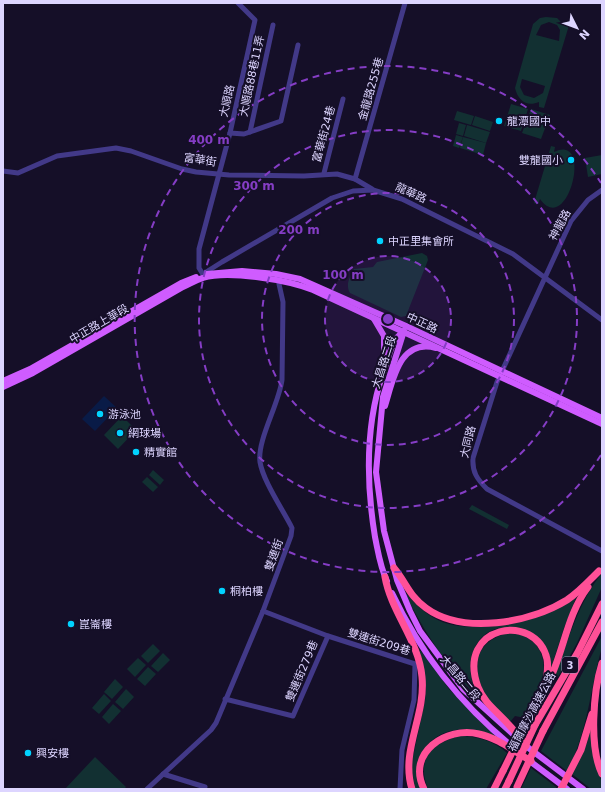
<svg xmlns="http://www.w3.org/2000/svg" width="605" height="792" viewBox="0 0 605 792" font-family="'DejaVu Sans','Noto Sans TC',sans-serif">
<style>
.green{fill:#123032;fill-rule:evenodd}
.water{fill:#091b47}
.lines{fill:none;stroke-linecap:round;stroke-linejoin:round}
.minor{stroke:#423988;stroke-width:5}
.major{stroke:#cf5cff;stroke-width:6}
.highway{stroke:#ff5097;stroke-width:7}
.highway-bridge{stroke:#ff5097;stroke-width:7}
.ring{fill:none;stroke:#853dc5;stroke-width:2;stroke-dasharray:7 5}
.poi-dot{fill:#01d2ff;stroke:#150f28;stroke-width:1.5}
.labels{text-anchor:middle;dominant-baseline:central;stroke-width:4;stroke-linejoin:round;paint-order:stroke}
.shield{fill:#150f28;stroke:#a19abe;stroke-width:1}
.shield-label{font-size:10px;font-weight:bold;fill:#ddd5ff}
.street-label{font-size:11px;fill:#ddd5ff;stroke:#150f28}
.poi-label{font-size:11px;fill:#ddd5ff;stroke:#150f28;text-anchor:start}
.centre{fill:#853dc5;stroke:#150f28;stroke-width:2}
.ring-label{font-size:12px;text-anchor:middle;font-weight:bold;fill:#853dc5;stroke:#150f28;stroke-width:4;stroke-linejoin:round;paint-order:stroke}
</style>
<rect width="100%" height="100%" fill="#150f28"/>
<g class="green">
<path d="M546 17 557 18 564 25 566 21 570 22 544 108 539 107V102C527 107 518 101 515 88L533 24 540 18ZM549 22 557 25 560 30 559 41 536 35 541 25ZM522 79 545 86 543 93 534 98 524 95 520 87Z"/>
<path d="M511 104 528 109 521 131 504 126Z"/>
<path d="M531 109 550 115 541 139 522 133Z"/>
<path d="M457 111 474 116 471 125 454 120Z"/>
<path d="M475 116 493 122 490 131 472 125Z"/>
<path d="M459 123 466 125 463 136 456 134Z"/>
<path d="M467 125 490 132 486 143 464 136Z"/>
<path d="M456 135 463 137 459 148 453 146Z"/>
<path d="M463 137 486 143 483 155 460 148Z"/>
<path d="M551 146 555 147 554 152C594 132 568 238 540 199L538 204 534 203Z"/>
<path d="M602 155V174L588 177 585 158Z"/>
<path d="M422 253 427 256 428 260 406 316 401 317 350 293C345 284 350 277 354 269L373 267 377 262Z"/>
<path d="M122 416 136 430 118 449 104 435Z"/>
<path d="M153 470 164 480 160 485 149 475Z"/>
<path d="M147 477 158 487 153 492 142 482Z"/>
<path d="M472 505 509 525 507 529 469 509Z"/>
<path d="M602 573V587L577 643 558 677 555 675C569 639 578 603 602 573Z"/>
<path d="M404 591C413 601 422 611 434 618 459 633 509 627 536 617 550 612 564 603 577 595L564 628 549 674C550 666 551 657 547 649 543 642 536 638 528 634 485 611 457 655 477 694L475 695C446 665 422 629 404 591Z"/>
<path d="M505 634C517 633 527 635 536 645 554 668 536 696 525 718L515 716 510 722C501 713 491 705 485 694 471 669 475 642 505 634Z"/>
<path d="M602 636V647C590 689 588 732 567 771L541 751Z"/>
<path d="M153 644 160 651 148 663 141 656Z"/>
<path d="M417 651H421L449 689 497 738C490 735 482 731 474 730 437 724 408 752 421 789H415L411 766 425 701 426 687 423 668Z"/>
<path d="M163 653 170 660 158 672 151 666Z"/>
<path d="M138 658 146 665 135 677 127 669Z"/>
<path d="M148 667 156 674 145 686 137 679Z"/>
<path d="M115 679 123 687 112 699 104 692Z"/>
<path d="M126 689 134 697 123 709 115 702Z"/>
<path d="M104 694 111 701 99 714 92 708Z"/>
<path d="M113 704 121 711 109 724 102 717Z"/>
<path d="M592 724 595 762 602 783V789H591L572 774 587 743Z"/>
<path d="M459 736C477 736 494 741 507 753L486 789H428C416 759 431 744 459 736Z"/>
<path d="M95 757 126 787 124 789H65Z"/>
<path d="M531 768 556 787V789H521Z"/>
</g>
<path class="water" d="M104 396 117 408 95 431 82 419Z"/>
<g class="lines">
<g class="minor">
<path d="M250 132 273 25"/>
<path d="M230 133 244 134 281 121 298 45"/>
<path d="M3 171 18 173 57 156 116 148 131 151 182 169 196 172 229 175 304 176 337 174 355 179 372 189"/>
<path d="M324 173 343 99"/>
<path d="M355 179 405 3"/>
<path d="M602 190 588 200 571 221 497 382 473 458C472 472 477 479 487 489L602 551"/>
<path d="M203 274 222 262 332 198 353 191 373 190 402 199 513 254 602 320"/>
<path d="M204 276 199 268V249L230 133 255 20 238 3"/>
<path d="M263 611 328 636 415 664 414 700 402 750 400 789"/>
<path d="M225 699 293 716 328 636"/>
<path d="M163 774 205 787"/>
<path d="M147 789 211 730 216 723 263 611 291 536 292 528C283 510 263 481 260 462 257 440 279 404 282 380L283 302 279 284V277"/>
</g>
<g class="major">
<path d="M207 274 242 271 276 274 300 279 406 326 602 418"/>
<path d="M374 319 384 336V360"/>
<path d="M404 331 383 397 376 472 384 531 397 580 410 611 420 631 463 689 526 746 583 789"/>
<path d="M3 381 30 369 181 283 196 277"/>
<path d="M3 387 33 373 183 287C190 284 196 280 203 278 228 270 288 280 313 290L602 424"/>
<path d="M385 406C393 381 399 338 436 348"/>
<path d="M387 581C380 567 378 551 375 537 366 482 365 426 383 373 389 358 390 341 404 331"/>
<path d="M392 593C420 652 461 705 513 747"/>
<path d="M527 759 567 789"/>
</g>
<g class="highway">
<path d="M394 568C406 582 409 596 426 608 463 635 530 623 567 600 579 592 589 581 599 571"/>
<path d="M385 577C391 612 419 641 422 677 426 716 400 751 412 789"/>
<path d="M602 663C593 692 589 747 602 774"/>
<path d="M529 718C538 703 547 688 553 672 565 643 569 612 588 587"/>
<path d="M535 725 578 652 602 604"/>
<path d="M543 731 602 622"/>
<path d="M526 746C520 739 515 731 509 725 498 712 484 703 478 687 455 625 536 611 547 659 549 669 546 682 544 692"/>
<path d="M424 789C406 753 446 726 479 734 498 738 515 752 531 761"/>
<path d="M494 789 503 771"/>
<path d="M505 789 509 781"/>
<path d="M561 789 581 750 592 714"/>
</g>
<g class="highway-bridge">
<path d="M503 771 529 718"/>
<path d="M509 781 535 725"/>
<path d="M517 787 543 731"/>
</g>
</g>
<circle cx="388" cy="319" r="63" fill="#853dc5" fill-opacity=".12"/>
<g class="ring">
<circle cx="388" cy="319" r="63"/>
<circle cx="388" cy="319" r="126"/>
<circle cx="388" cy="319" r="189"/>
<path d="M601 455A253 253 0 1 1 601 183"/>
</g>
<g class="poi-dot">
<circle cx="499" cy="121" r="4"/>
<circle cx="571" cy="160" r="4"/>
<circle cx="380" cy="241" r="4"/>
<circle cx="100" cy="414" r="4"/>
<circle cx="120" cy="433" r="4"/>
<circle cx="136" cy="452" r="4"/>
<circle cx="222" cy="591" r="4"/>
<circle cx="71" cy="624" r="4"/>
<circle cx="28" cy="753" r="4"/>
</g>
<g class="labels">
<rect class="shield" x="562" y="657" width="16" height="16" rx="3"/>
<g class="shield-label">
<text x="570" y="665">3</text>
</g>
<g class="street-label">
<text transform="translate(252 76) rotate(-78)">大順路88巷11弄</text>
<text transform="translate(371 89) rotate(-74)">金龍路255巷</text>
<text transform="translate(227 101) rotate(-77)">大順路</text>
<text transform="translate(324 134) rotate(-75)">富華街24巷</text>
<text transform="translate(200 160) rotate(9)">富華街</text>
<text transform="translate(411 193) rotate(24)">龍華路</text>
<text transform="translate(560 225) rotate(-62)">神龍路</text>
<text transform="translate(422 323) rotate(25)">中正路</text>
<text transform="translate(99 324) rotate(-30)">中正路上華段</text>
<text transform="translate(384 362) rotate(-72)">大昌路二段</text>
<text transform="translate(468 442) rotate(-76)">大同路</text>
<text transform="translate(274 555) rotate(-70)">雙連街</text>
<text transform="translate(379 642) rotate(17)">雙連街209巷</text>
<text transform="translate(302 671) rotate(-67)">雙連街279巷</text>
<text transform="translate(460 678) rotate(50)">大昌路二段</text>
<text transform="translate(532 712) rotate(-62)">福爾摩沙高速公路</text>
</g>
<g class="poi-label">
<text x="507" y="121">龍潭國中</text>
<text x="563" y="160" text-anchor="end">雙龍國小</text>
<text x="388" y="241">中正里集會所</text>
<text x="108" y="414">游泳池</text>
<text x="128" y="433">網球場</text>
<text x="144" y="452">精實館</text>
<text x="230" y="591">桐柏樓</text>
<text x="79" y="624">崑崙樓</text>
<text x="36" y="753">興安樓</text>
</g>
</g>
<circle cx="388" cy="319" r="6" class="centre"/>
<g class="ring-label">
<text x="209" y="144">400 m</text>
<text x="254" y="190">300 m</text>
<text x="299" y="234">200 m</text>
<text x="343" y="279">100 m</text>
</g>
<rect width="605" height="792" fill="none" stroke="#ddd5ff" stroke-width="8"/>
<g transform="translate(577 28) rotate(132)" stroke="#150f28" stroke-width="3" paint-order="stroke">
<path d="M0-3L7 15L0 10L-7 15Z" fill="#ddd5ff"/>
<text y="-6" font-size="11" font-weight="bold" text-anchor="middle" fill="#ddd5ff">N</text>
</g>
</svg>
